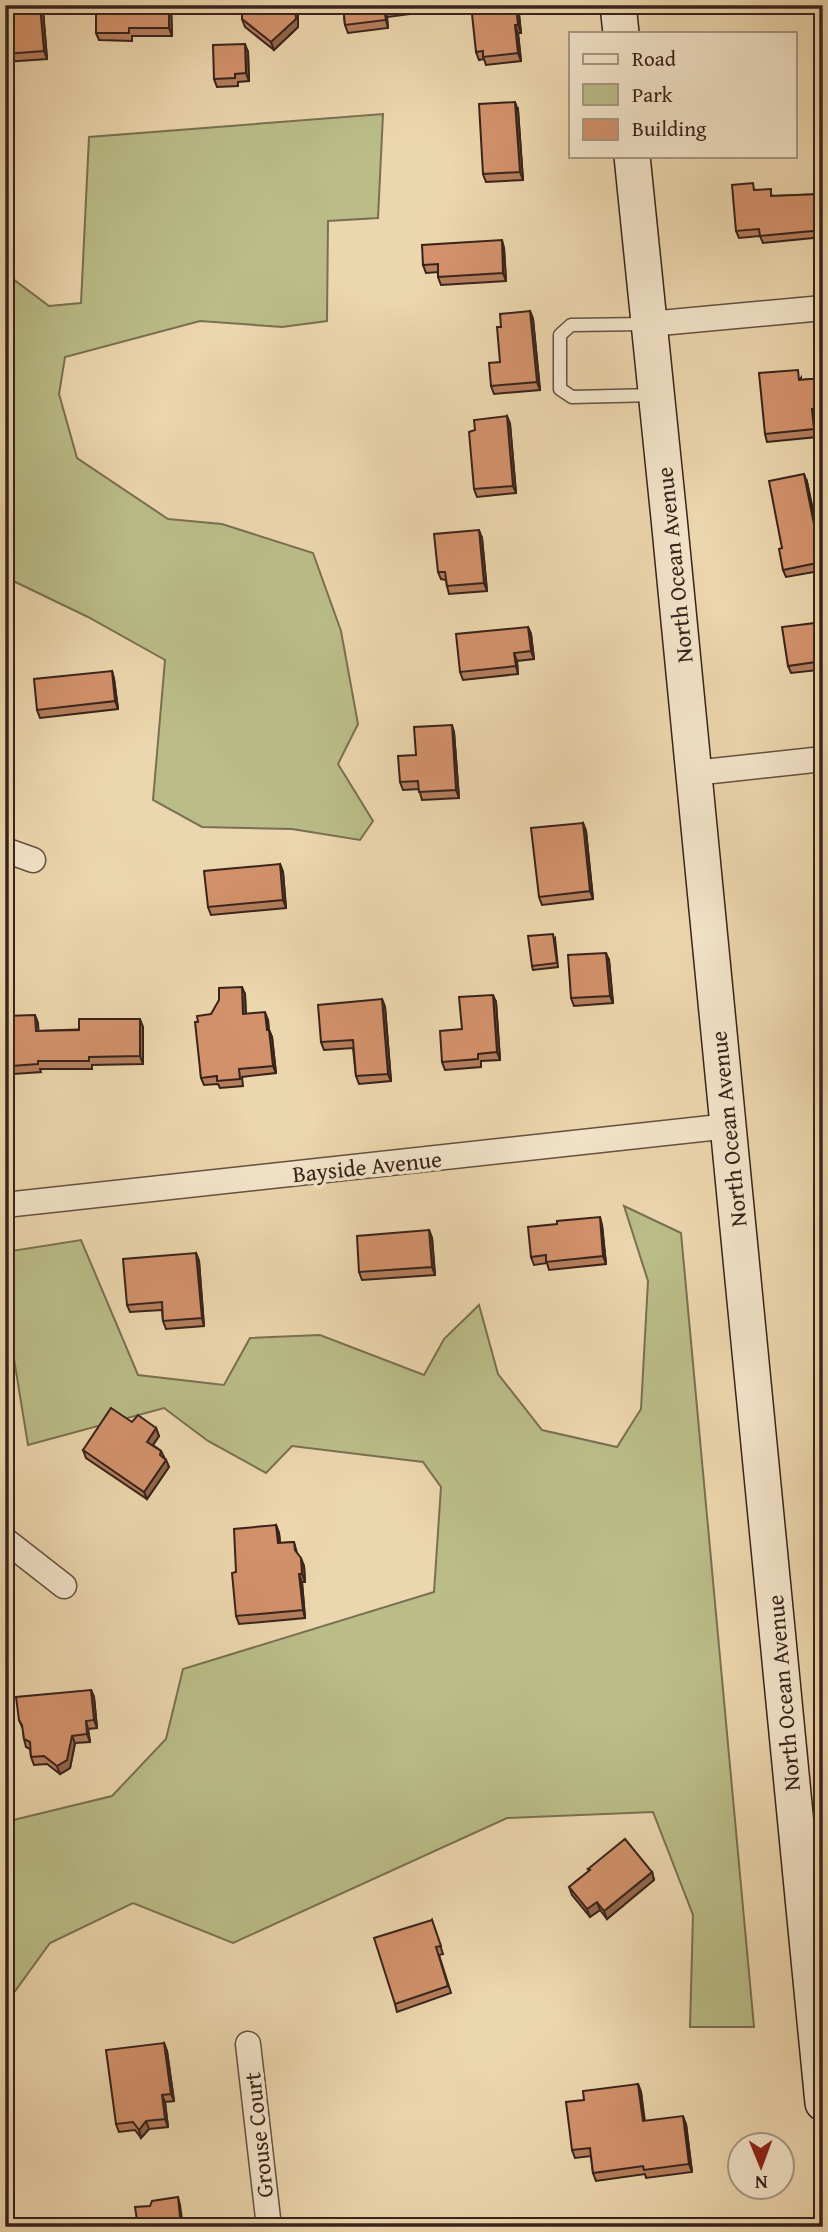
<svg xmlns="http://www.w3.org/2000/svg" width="828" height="2232" viewBox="0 0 828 2232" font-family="'Gentium Book Plus',serif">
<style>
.green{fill:#babd88;stroke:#797052;stroke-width:2}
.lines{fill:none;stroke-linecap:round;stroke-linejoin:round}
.service-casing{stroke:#655040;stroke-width:15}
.minor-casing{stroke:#655040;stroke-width:27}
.secondary-casing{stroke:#38231b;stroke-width:38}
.service{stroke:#f3e4ca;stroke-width:12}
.minor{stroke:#f3e4ca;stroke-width:24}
.secondary{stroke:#f3e4ca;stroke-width:35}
.wall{fill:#b57e5d;stroke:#38231b;stroke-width:2}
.shaded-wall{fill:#94664c;stroke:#38231b;stroke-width:2}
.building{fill:#d3926c;stroke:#38231b;stroke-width:2}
.labels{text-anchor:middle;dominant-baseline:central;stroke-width:7;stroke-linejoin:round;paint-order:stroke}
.street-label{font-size:23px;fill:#38231b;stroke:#f3e4ca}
</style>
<rect width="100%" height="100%" fill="#ecd6ad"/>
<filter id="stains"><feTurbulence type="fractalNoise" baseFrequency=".00286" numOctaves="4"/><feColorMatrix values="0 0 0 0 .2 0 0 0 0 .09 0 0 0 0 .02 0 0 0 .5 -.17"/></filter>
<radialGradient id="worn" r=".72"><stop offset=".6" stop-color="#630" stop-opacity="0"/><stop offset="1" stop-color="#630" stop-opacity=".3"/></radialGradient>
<g class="green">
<path d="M383 114 378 218 328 221 327 321 282 327 200 321 65 357 59 394 77 458 168 519 222 524 313 553 341 631 358 724 338 764 373 821 360 840 292 829 202 827 153 800 165 660 88 617 5 577V273L49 306 81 303 89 137Z"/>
<path d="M624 1206 681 1233 754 2027H690L693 1915 653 1812 507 1818 233 1943 133 1903 50 1943 5 2005V1822L112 1796 166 1739 183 1669 434 1592 441 1487 423 1462 292 1446 266 1473 208 1441 164 1408 28 1445 5 1304V1252L81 1240 138 1375 224 1385 250 1338 320 1335 424 1375 444 1339 479 1305 498 1374 542 1430 617 1447 641 1409 648 1281Z"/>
</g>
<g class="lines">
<defs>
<path id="service" d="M646 324 571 325 560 335V389L572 397 655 395"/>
<g id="minor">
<path d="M649 324 823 308"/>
<path d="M694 773 823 759"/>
<path d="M5 850 33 860"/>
<path d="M5 1205 729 1126"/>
<path d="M5 1540 64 1586"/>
<path d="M248 2044 269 2227"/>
</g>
<g id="secondary">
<path d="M618 5 621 33"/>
<path d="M632 156 669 518 823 2103"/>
</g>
</defs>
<use href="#service" class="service-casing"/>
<use href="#minor" class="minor-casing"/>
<use href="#secondary" class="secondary-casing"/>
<use href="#service" class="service"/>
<use href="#minor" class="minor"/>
<use href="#secondary" class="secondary"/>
</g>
<g class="wall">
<path d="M5 5 43 10 47 59 5 62Z"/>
<path d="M171 5 172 36H132V41L99 40 96 33Z"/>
<path d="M225 5H298V27L274 50 245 27 242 19V8H226Z"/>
<path d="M343 5H425L426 12 387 17 388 28 348 33 345 25Z"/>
<path d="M479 5H518L521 33H518L521 61 486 65 484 59 479 60 476 52 480 13Z"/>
<path d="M248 52 249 81 238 82V86L217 87 214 79Z"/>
<path d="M518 110 523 180 486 182 483 174Z"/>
<path d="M755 190 774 196 821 194 823 198V237L763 243 760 236 739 238 736 231Z"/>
<path d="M504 248 506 281 441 285 438 277V272L426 273 423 265Z"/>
<path d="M530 311 533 319 540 390 494 394 491 386 500 362 501 327Z"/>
<path d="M801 378V380L823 378V416L815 417 817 437 767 442 765 434Z"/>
<path d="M507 416 510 424 516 493 477 497 474 489Z"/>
<path d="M807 482 816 524 823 527V560L818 561 820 571 786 577 783 570 782 548Z"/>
<path d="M482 538 487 591 449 594 447 586 446 580 441 579 438 572Z"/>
<path d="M823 622V676L820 677 818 670 791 673 788 666Z"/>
<path d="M528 627 531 634 534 659 517 661 518 674 463 680 460 672Z"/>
<path d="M112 671 114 679 118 709 40 718 37 710Z"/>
<path d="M454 732 459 798 422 800 419 789 403 790 400 782 416 755Z"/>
<path d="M583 823 586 831 593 899 542 905 539 897Z"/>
<path d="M280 864 283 872 286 908 211 915 208 907Z"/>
<path d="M555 938 558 967 533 970 532 966Z"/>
<path d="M609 960 613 1003 574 1006 571 998Z"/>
<path d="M245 994 246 1014 268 1020 269 1030 272 1037 276 1073 242 1077 243 1086 220 1088 218 1084 204 1085 201 1078 198 1022Z"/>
<path d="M382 999 385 1007 391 1081 359 1084 356 1076 353 1048 324 1050 321 1042Z"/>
<path d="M496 1002 500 1060 481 1061V1067L445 1070 442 1062 462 1029Z"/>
<path d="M5 1016 38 1023V1031L143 1027V1064L92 1065V1069H40L41 1072 14 1074 11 1061 5 1062Z"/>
<path d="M602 1225 606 1264 549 1270 547 1263 534 1265 531 1257Z"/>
<path d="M429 1230 432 1238 435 1275 362 1280 359 1272Z"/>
<path d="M196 1253 199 1261 204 1326 166 1329 163 1321 162 1310 130 1312 127 1305Z"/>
<path d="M132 1422 156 1428 159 1436 153 1445 161 1451 169 1467 147 1499 86 1458 83 1450Z"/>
<path d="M276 1525 279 1533 280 1543 294 1542 297 1553 304 1566 305 1582H302L305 1618 239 1624 236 1616V1572Z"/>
<path d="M91 1690 94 1697 97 1728 88 1729 90 1742 75 1743 70 1768 60 1774 47 1764 34 1765 31 1757 30 1749 26 1747 24 1739 23 1729 19 1720Z"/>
<path d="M588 1869 652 1872 654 1880 607 1919 600 1910 590 1917 572 1895 569 1887 589 1871Z"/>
<path d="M432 1920 443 1954 439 1955 451 1993 397 2012 395 2004Z"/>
<path d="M164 2043 167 2051 174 2101 165 2102 168 2127 149 2129 141 2138 135 2130 119 2132 116 2124Z"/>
<path d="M638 2084 641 2092 644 2121 686 2124 692 2172 646 2178 645 2174 596 2181 593 2173 591 2156 575 2158 572 2150 584 2100Z"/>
</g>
<g class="shaded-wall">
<path d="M40 5 43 10 47 59 44 51Z"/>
<path d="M169 5H171L172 36 169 28Z"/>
<path d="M295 5H298V27L274 50 271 42Z"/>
<path d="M516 5H518L521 33 518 25Z"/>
<path d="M384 9 387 17 388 28 386 20Z"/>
<path d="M515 25 518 33 521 61 518 53Z"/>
<path d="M245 44 248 52 249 81 246 73Z"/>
<path d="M515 102 518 110 523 180 520 172Z"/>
<path d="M502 240 504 248 506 281 503 273Z"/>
<path d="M530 311 533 319 540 390 537 382Z"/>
<path d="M812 409 815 417 817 437 814 429Z"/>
<path d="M507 416 510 424 516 493 513 486Z"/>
<path d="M804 474 807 482 817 532 814 524Z"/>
<path d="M479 530 482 538 487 591 484 583Z"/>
<path d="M528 627 531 634 534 659 531 651Z"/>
<path d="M514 653 517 661 518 674 516 666Z"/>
<path d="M112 671 114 679 118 709 115 701Z"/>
<path d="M452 725 454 732 459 798 456 790Z"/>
<path d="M583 823 586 831 593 899 590 891Z"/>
<path d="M280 864 283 872 286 908 283 900Z"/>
<path d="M606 953 609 960 613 1003 610 996Z"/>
<path d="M242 987 245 994 246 1022 243 1014Z"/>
<path d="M493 995 496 1002 500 1060 497 1052Z"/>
<path d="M382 999 385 1007 391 1081 388 1074Z"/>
<path d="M265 1012 268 1020 269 1038 267 1030Z"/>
<path d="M35 1015 38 1023 39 1038 36 1031Z"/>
<path d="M140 1019 143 1027V1064L140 1056Z"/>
<path d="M269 1030 272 1037 276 1073 273 1066Z"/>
<path d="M600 1217 602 1225 606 1264 603 1256Z"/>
<path d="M429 1230 432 1238 435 1275 432 1267Z"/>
<path d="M196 1253 199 1261 204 1326 202 1318Z"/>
<path d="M156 1428 159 1436 150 1449 147 1442Z"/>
<path d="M166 1460 169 1467 147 1499 144 1492Z"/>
<path d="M276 1525 279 1533 281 1551 278 1543Z"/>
<path d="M301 1558 304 1566 305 1582 302 1574Z"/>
<path d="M299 1574 302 1582 305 1618 303 1610Z"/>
<path d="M91 1690 94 1697 97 1728 94 1720Z"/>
<path d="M86 1721 88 1729 90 1742 87 1734Z"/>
<path d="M72 1736 75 1743 70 1768 60 1774 57 1766Z"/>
<path d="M652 1872 654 1880 607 1919 604 1911Z"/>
<path d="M597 1902 600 1910 590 1917 587 1909Z"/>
<path d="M164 2043 167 2051 174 2101 171 2094Z"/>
<path d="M638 2084 641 2092 646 2129 643 2121Z"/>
<path d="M162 2095 165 2102 168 2127 165 2119Z"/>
<path d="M683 2116 686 2124 692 2172 689 2164Z"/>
<path d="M146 2121 149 2129 141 2138 139 2130Z"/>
<path d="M178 2197 180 2205 183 2227H181Z"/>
</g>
<g class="building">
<path d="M5 5H40L44 51 5 54Z"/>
<path d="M96 5H169V28H129V33H96Z"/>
<path d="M242 5H295L296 19 271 42 242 19Z"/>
<path d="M343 5H418L384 9 386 20 345 25Z"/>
<path d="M479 5H516L518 25H515L518 53 483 57V51L476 52 472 14 480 13Z"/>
<path d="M245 44 246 73 235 74V78L214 79 213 45Z"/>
<path d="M515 102 520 172 483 174 479 104Z"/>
<path d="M753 183 754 190 771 189V196L821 194 822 201H823V230L760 236 759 229 736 231 732 185Z"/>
<path d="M502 240 503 273 438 277V264L423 265 422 245Z"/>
<path d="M530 311 537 382 491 386 489 363 500 362 497 327H501L500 314Z"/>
<path d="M798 370 799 380 823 378V408L812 409 814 429 765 434 759 373Z"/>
<path d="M507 416 513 486 474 489 469 432 475 430 474 420Z"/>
<path d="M804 474 814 524 823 527V552L815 553 817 563 783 570 779 549 782 548 769 481Z"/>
<path d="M479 530 484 583 447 586 445 572H438L434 534Z"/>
<path d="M823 622V668L817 669 816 662 788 666 782 627Z"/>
<path d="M528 627 531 651 514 653 516 666 460 672 456 634Z"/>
<path d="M112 671 115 701 37 710 34 679Z"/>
<path d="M452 725 456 790 419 792 418 781 400 782 398 756 416 755 414 727Z"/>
<path d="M583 823 590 891 539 897 531 828Z"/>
<path d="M280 864 283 900 208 907 204 871Z"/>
<path d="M823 901V939L817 902Z"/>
<path d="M553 934 557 963 532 966 528 936Z"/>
<path d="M606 953 610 996 571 998 568 955Z"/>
<path d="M242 987 243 1014 265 1012 267 1030H269L273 1066 239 1069 240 1079 217 1081V1076L201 1078 195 1022H198L197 1016 211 1014 219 1000V988Z"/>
<path d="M493 995 497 1052 478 1054V1059L442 1062 440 1031 462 1029 459 997Z"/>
<path d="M382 999 388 1074 356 1076 353 1040 321 1042 318 1005Z"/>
<path d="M35 1015 36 1031 79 1030V1019H140V1056L89 1057V1061H38V1064L11 1066V1053L5 1054V1016Z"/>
<path d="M600 1217 603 1256 546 1262V1255L531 1257 528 1227 557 1224V1221Z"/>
<path d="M429 1230 432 1267 359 1272 357 1236Z"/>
<path d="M196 1253 202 1318 163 1321 162 1302 127 1305 123 1259Z"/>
<path d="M111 1408 132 1422 138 1415 156 1428 147 1442 161 1451 160 1455 166 1460 144 1492 83 1450Z"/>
<path d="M276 1525 278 1543 294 1542 295 1550 301 1558 302 1574H299L303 1610 236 1616 232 1573 236 1572 234 1529Z"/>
<path d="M91 1690 94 1720 86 1721 87 1734 72 1736 67 1760 57 1766 44 1756 31 1757 30 1742 24 1739 22 1725 19 1720 16 1697Z"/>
<path d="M625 1839 652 1872 604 1911 597 1902 587 1909 569 1887 590 1870 588 1869Z"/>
<path d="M432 1920 441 1946 436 1947 448 1986 395 2004 374 1938Z"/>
<path d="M164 2043 171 2094 162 2095 165 2119 146 2121 139 2130 133 2122 116 2124 106 2050Z"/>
<path d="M638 2084 643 2121 683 2116 689 2164 644 2170 643 2166 593 2173 590 2148 572 2150 566 2102 584 2100 583 2091Z"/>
<path d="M178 2197 181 2227H138L135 2207 150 2206 152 2201Z"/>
</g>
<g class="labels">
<g class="street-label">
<text transform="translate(674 565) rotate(-96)">North Ocean Avenue</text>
<text transform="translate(728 1129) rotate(-96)">North Ocean Avenue</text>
<text transform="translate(367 1166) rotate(-6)">Bayside Avenue</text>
<text transform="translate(783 1693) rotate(-95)">North Ocean Avenue</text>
<text transform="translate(258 2135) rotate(-96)">Grouse Court</text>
</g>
</g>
<rect width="828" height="2232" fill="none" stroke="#ecd6ad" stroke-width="28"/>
<rect x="7" y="7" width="814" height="2218" fill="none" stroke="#38231b" stroke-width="3.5"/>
<rect x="14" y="14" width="800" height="2204" fill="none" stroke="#38231b" stroke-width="2"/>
<rect x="569" y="32" width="228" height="126" fill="#f3e4ca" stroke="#a89784" stroke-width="2"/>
<rect x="583" y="54" width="35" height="10" fill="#f3e4ca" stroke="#a89784" stroke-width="2"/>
<text x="632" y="66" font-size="21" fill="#38231b">Road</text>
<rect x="583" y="84" width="35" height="21" fill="#babd88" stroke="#a89784" stroke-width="2"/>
<text x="632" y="102" font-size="21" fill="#38231b">Park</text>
<rect x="583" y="119" width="35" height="21" fill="#d3926c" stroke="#a89784" stroke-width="2"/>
<text x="632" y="136" font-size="21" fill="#38231b">Building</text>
<g transform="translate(761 2166) rotate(179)"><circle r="33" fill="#f3e4ca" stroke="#a89784" stroke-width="2"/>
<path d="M0-5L12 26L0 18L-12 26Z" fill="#8f2418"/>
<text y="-10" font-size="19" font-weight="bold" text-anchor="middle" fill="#38231b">N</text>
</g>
<rect width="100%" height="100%" filter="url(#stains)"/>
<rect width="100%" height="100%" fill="url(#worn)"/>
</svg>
